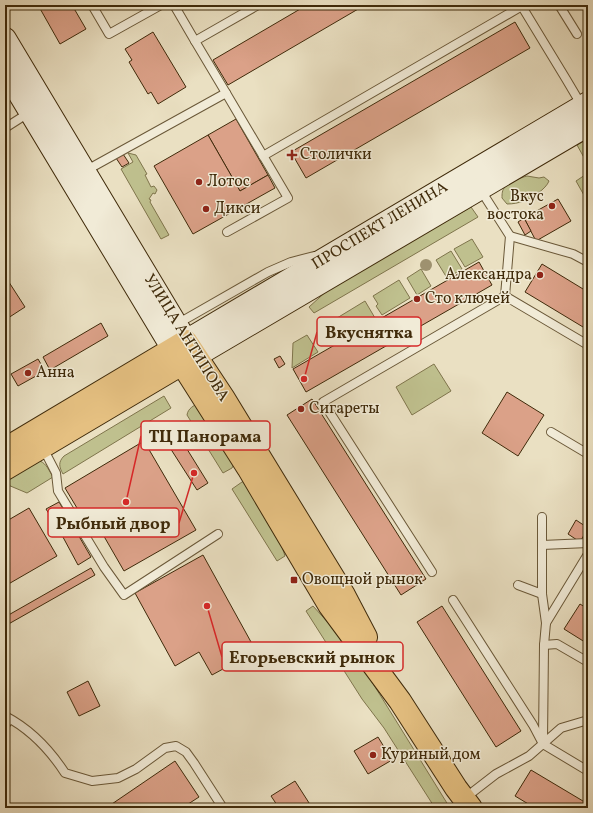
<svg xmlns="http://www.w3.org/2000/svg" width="593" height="813" viewBox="0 0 593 813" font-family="Vollkorn,serif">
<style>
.green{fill:#bfc08e;stroke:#7f754c}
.building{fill:#dba188;stroke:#3f2a0a}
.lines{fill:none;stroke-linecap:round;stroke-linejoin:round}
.lane-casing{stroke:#6a5838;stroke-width:10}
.secondary-casing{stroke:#3f2a0a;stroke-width:24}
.primary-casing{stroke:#3f2a0a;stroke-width:24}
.lane{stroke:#f1ebd7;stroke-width:8}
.secondary{stroke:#f1ebd7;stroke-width:22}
.primary{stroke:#e5c081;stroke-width:22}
.tree{fill:#9e916f}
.poi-dot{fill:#8f2418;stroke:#f1ebd7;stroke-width:1.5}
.labels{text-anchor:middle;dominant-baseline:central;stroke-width:3;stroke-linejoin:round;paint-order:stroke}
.poi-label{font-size:16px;fill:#3f2a0a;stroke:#f1ebd7;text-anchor:start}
.street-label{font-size:16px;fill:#3f2a0a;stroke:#f1ebd7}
.leader{fill:none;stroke:#d62828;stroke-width:1.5}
.callout-dot{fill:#d62828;stroke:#f1ebd7;stroke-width:1.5}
.callout{fill:#f1ebd7;stroke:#d62828;stroke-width:1.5}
.callout-label{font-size:17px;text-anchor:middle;font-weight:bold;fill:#3f2a0a}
</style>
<rect width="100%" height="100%" fill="#eae0c2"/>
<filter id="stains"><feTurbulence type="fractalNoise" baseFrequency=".005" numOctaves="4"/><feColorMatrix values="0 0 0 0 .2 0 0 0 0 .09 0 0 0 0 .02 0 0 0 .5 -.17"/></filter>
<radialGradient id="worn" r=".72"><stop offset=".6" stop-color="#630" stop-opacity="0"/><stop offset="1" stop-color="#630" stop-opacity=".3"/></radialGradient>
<g class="green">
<path d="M588 139V162L587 163 577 145Z"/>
<path d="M128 153 136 155 147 174 145 175 151 187 154 186 157 190 155 194 153 193 149 199 151 200 150 202 169 235 161 239 121 169 133 162Z"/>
<path d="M588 173V195L585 197 576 181Z"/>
<path d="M527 176 539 178 544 177 549 181C546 189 532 198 524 201 518 203 513 204 507 204L502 198C502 194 502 190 505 187 509 182 520 178 527 176Z"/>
<path d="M471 207 478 217 314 313 309 307 330 288Z"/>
<path d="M472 239 483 257 465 267 454 249Z"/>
<path d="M451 251 462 269 447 278 436 260Z"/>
<path d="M421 269 431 286 417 295 407 278Z"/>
<path d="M399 280 410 298 382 315 376 306 378 304 373 296Z"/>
<path d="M365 301 375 318 347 335 337 318Z"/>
<path d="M307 335 318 352 292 368 293 343Z"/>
<path d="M434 364 451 391 412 415 396 387Z"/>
<path d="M164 396 171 408 63 474C59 467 58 462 64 456Z"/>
<path d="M198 403 234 464 232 468 223 473 187 415C188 408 194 406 198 403Z"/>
<path d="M40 461C47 464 49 471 53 477L27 493 8 485 5 483V479Z"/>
<path d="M245 481 276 528 285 556 277 561 232 489 242 482Z"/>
<path d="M313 606 351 648 450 808H435L384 728 362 699 306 611Z"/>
</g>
<g class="building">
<path d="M38 5H72L86 29 60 44Z"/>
<path d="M307 5H365L228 85 213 60Z"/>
<path d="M515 22 530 48 306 178 291 152Z"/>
<path d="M153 32 186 87 158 104 151 92 148 94 129 62 132 60 125 49Z"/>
<path d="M236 119 268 175 240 191 208 135Z"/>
<path d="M208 135 240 191 268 175 275 188 193 234 154 166Z"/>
<path d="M123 154 129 163 122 167 116 158Z"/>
<path d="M558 199 571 221 536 241 524 218Z"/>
<path d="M524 218 531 231 525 235 518 222Z"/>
<path d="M479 262 492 285 306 392 293 369Z"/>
<path d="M542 264 588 292V330L525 292Z"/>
<path d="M5 276 25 307 5 320Z"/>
<path d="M101 323 108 336 50 370 43 357Z"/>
<path d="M280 356 285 364 279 368 274 359Z"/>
<path d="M38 359 45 371 18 386 11 374Z"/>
<path d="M507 392 544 415 518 456 482 433Z"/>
<path d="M312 399 426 579 401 595 287 415Z"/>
<path d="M177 433 208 483 197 490 165 440Z"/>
<path d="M144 441 196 530 124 571 94 519 86 523 65 488Z"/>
<path d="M59 502 67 515 54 522 46 509Z"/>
<path d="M29 508 57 556 5 586V522Z"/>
<path d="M69 519 91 557 78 565 57 526Z"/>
<path d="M576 520 588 528 580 542 568 534Z"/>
<path d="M203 555 256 651 212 675 199 652 175 666 135 593Z"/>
<path d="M91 568 95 575 5 626V617Z"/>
<path d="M580 604 588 609V644L564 629Z"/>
<path d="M442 606 521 731 496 747 417 622Z"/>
<path d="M88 681 100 706 79 716 67 692Z"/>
<path d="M378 737 392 760 368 774 354 751Z"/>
<path d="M175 761 199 797 182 808H106Z"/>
<path d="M531 770 588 804V808H535L515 796Z"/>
<path d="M295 781 311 806 307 808H279L271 796Z"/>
</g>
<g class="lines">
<defs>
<g id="lane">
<path d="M92 5 109 34 161 5"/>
<path d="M174 5 195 41"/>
<path d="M521 5 566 79 582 106"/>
<path d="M559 5 577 34"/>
<path d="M226 93 195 41 258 5"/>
<path d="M5 128 30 112"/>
<path d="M263 156 522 6"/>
<path d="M85 171 226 93 288 198 227 232"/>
<path d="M480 189 510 236 505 296"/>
<path d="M510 236 573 254 588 262"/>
<path d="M177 324 268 272 291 262 314 256"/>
<path d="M551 432 588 454"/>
<path d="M43 448 56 473 58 491 104 567 124 595 218 534"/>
<path d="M542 517V594L546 623"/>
<path d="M542 545 588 543"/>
<path d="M432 572 323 402 505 296 588 345"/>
<path d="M518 585 542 594"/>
<path d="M453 600 533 725 543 744 588 771"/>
<path d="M544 645 557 644 588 662"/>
<path d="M5 716C30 729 50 750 65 773L92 781 118 778 136 769 165 748 176 746 186 752 194 763 221 805 216 808"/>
<path d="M5 726 9 719"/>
<path d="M543 741 544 645 546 623 588 554"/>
<path d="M465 798 496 774 529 756 561 728 588 720"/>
</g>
<g id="secondary">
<path d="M5 39 186 341 588 103"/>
<path d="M5 70 182 364 588 125"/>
</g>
<g id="primary">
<path d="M5 449 186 341 223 397 344 595 366 637"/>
<path d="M5 469 182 364 248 468 329 605 400 701 456 788 471 808"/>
</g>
</defs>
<use href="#lane" class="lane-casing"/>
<use href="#secondary" class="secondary-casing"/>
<use href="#primary" class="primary-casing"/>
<use href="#lane" class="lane"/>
<use href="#secondary" class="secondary"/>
<use href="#primary" class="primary"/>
</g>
<circle class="tree" cx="426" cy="265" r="6"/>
<g class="poi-dot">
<path d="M290 149h4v4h4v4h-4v4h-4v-4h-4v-4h4z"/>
<circle cx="199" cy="182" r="4"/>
<circle cx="552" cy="206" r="4"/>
<circle cx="206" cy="209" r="4"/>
<circle cx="540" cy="275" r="4"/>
<circle cx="417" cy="299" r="4"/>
<circle cx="28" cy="373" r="4"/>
<circle cx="301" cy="409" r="4"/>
<rect x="290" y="576" width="8" height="8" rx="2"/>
<circle cx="373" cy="755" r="4"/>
</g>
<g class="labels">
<g class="poi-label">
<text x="300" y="155">Столички</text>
<text x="207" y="182">Лотос</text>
<text x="544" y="197" text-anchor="end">Вкус<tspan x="544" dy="18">востока</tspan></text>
<text x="214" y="209">Дикси</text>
<text x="532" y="275" text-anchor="end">Александра</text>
<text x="425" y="299">Сто ключей</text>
<text x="36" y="373">Анна</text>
<text x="309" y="409">Сигареты</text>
<text x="302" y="580">Овощной рынок</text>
<text x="381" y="755">Куриный дом</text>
</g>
<g class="street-label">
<text transform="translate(380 226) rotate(-31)">ПРОСПЕКТ ЛЕНИНА</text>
<text transform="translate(186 338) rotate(58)">УЛИЦА АНТИПОВА</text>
</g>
</g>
<path class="leader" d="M304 379L317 332M126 502L141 436M194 473L179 523M207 606L222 657"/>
<g class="callout-dot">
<circle cx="304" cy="379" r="4"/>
<circle cx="126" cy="502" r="4"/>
<circle cx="194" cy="473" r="4"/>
<circle cx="207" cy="606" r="4"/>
</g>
<g class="callout">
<rect x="317" y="317" width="104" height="29" rx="4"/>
<rect x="141" y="421" width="129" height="29" rx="4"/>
<rect x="48" y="508" width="131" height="29" rx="4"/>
<rect x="222" y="642" width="181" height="29" rx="4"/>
</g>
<g class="callout-label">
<text x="369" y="338">Вкуснятка</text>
<text x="205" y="442">ТЦ Панорама</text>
<text x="113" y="529">Рыбный двор</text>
<text x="312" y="663">Егорьевский рынок</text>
</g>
<rect width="593" height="813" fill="none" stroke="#eae0c2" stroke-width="20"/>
<rect x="6" y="6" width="581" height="801" fill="none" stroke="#3f2a0a" stroke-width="2"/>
<rect x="10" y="10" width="573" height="793" fill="none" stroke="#3f2a0a"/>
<rect width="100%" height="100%" filter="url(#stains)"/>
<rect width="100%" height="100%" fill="url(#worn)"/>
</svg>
